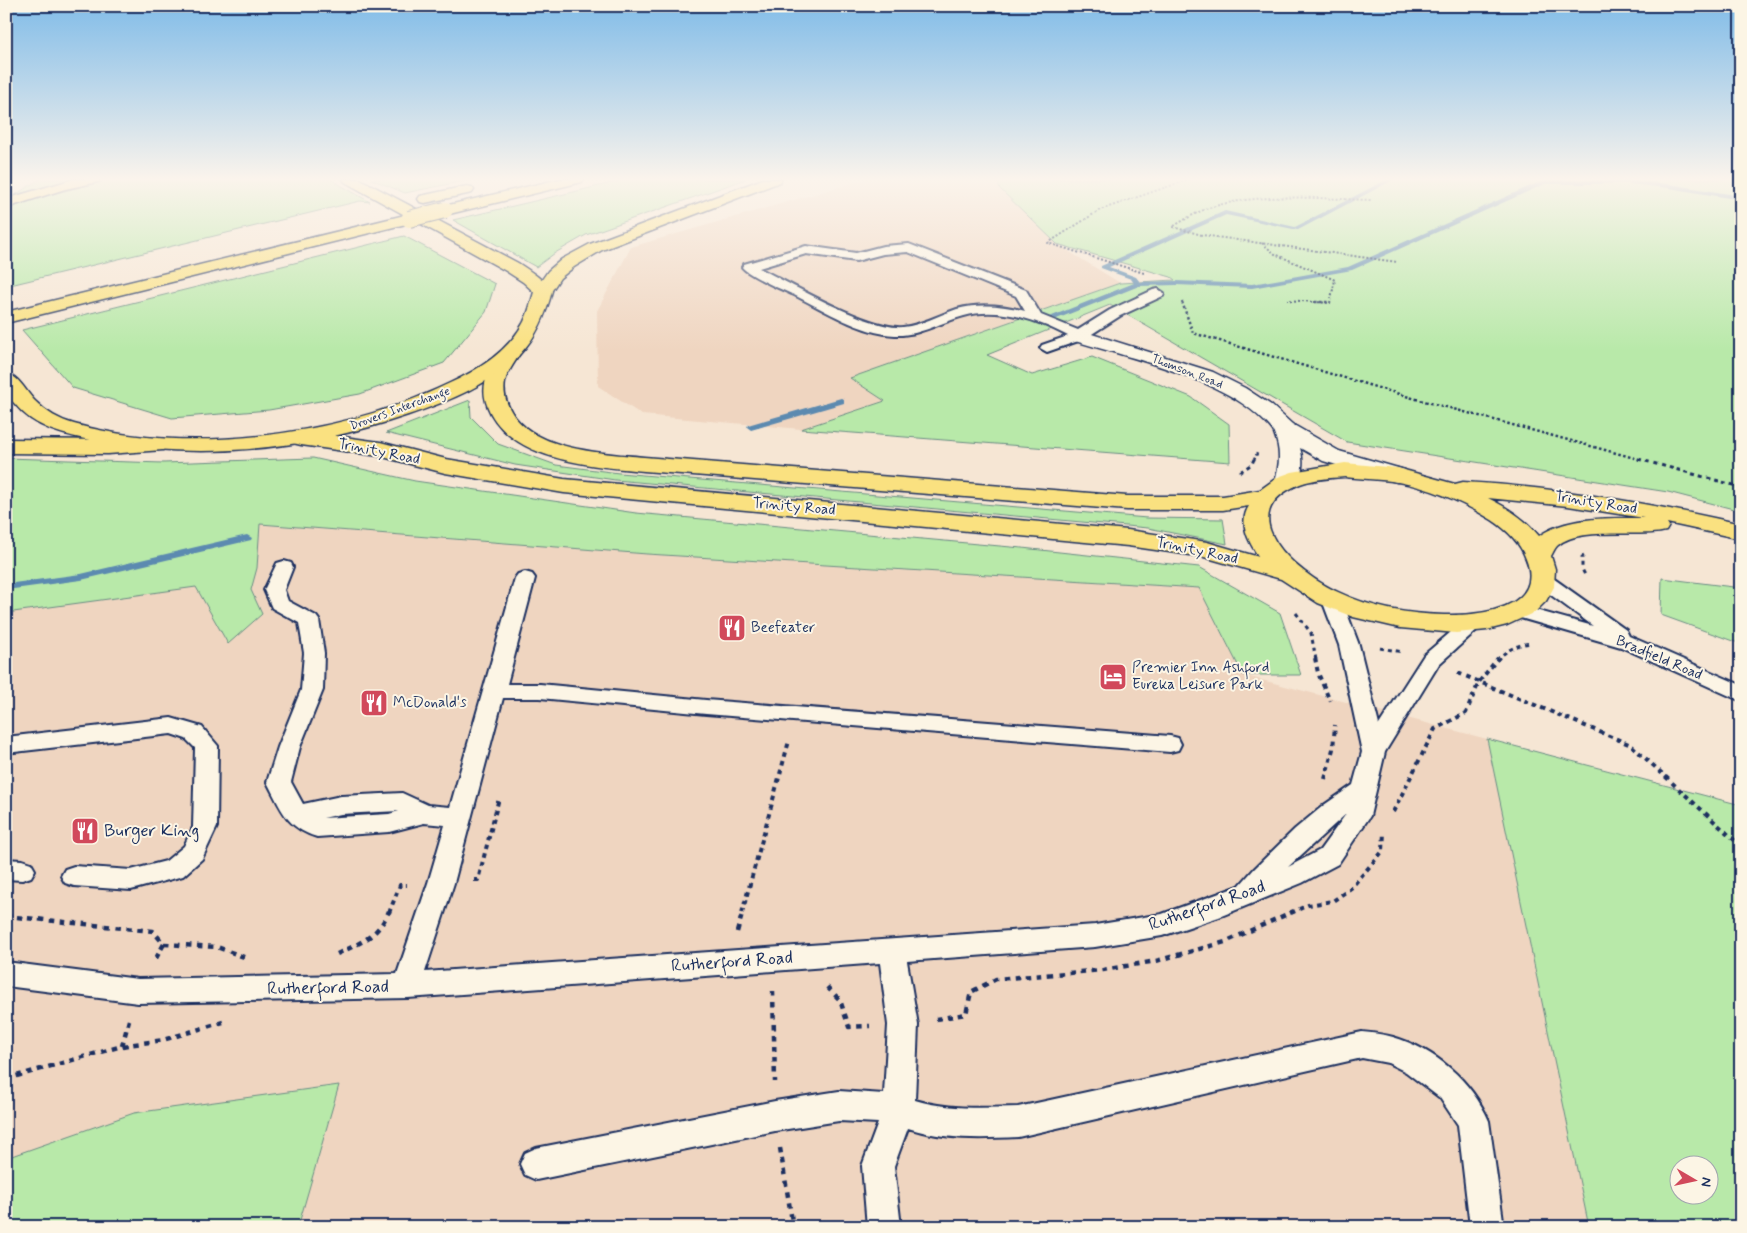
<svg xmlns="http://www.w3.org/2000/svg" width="1747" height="1233" viewBox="0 0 1747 1233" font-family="Mynerve,sans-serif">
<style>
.built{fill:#efd5c0}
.green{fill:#b8e9a9;stroke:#6a8c84;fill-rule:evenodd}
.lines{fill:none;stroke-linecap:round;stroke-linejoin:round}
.stream{fill:#5b8ab0;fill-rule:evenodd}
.service-casing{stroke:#1b2f5e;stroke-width:4}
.minor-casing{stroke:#1b2f5e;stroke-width:3}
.primary-casing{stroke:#1b2f5e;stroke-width:3}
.trunk-casing{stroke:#1b2f5e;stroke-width:3}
.motorway-casing{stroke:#1b2f5e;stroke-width:3}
.path-far4{stroke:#1b2f5e;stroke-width:2;stroke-dasharray:2 2;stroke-linecap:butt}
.path-far3{stroke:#1b2f5e;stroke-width:2.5;stroke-dasharray:2.5 2.5;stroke-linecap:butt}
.path-far2{stroke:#1b2f5e;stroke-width:3;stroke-dasharray:4 4;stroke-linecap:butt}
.path-far1{stroke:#1b2f5e;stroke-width:4;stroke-dasharray:4.5 4.5;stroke-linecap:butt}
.path{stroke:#1b2f5e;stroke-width:4.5;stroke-dasharray:5.5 5.5;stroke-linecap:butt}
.service{fill:#fcf5e5;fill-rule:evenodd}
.minor{fill:#fcf5e5;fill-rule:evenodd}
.primary{fill:#fae180;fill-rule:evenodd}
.trunk{fill:#fae180;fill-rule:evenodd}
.motorway{fill:#fae180;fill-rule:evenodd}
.motorway-bridge-casing{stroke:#1b2f5e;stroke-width:18;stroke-linecap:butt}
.motorway-bridge{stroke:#fae180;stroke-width:16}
.labels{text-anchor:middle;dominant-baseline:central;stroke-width:4;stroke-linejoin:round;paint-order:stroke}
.far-street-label{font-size:12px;fill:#1b2f5e;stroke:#fcf5e5}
.street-label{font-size:15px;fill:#1b2f5e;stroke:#fcf5e5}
.poi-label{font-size:15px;fill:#1b2f5e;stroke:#fcf5e5;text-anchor:start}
.near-poi-label{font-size:18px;fill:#1b2f5e;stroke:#fcf5e5;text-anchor:start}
.near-street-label{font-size:18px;fill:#1b2f5e;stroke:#fcf5e5}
</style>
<rect width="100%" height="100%" fill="#f6e6d4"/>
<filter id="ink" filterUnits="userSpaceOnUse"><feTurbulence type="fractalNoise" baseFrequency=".02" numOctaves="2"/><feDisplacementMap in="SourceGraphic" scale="10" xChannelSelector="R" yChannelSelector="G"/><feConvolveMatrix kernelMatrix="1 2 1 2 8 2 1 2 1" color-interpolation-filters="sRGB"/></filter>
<g filter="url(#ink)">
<g class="built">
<path d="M867 179H998L999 188 1057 244 1120 283 850 378 886 401 801 429 642 415 598 386 597 311 631 247Z"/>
<path d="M259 524 647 554 1200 588 1243 675 1487 739 1595 1227H6V595Z"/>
</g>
<g class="green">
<path d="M40 179H72L15 195Z"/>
<path d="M113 179H330L370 202 360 201 6 286V210L36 198Z"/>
<path d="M371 179H474L405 193Z"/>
<path d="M629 179H746L586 235 555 253 536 267 453 220Z"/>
<path d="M998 179H1741V511L1668 492 1347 442 1110 305 987 355 1032 375 1092 357 1191 397 1229 424 1230 462 801 429 885 401 850 378 1120 283 1175 280 1171 277 1057 244 999 188Z"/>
<path d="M404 236 495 284 486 312 444 363 360 394 269 410 172 418 73 388 22 330Z"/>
<path d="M470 400 471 417 498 444 556 465 619 473 1147 518 1223 519 1227 544 1148 528 615 480 515 465 386 433Z"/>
<path d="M6 458 163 463 313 458 415 481 636 513 1022 548 1199 567 1280 613 1301 675H1243L1199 588 647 554 260 524 257 568 251 590 262 614 228 644 196 587 6 613Z"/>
<path d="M1662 578 1741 588V644L1661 615Z"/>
<path d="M1487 739 1741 805V1227H1589ZM1680 1166H1710V1196H1680Z"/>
<path d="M339 1085 298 1227H6V1158L134 1113Z"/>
</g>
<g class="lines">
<g class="stream">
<path d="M1388 179H1395L1298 230 1226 215 1109 267 1136 277 1140 282 1176 281 1252 284 1348 267 1544 180H1628L1669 184 1741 196V200L1669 188 1628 184H1545L1352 270 1252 288 1176 285 1139 286 1054 320 1047 318 1134 283 1131 279 1101 268V266L1225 211 1295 227Z"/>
<path d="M841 398 844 399V403L751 430 747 427 748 425Z"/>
<path d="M247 535 252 538 251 540 81 580 6 590V584L81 574Z"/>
</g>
<defs>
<g id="service">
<path d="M909 244 1026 290 1041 315 1078 330 1110 310 1153 290 1158 289 1164 293 1163 296 1120 316 1084 339 1047 352 1040 348 1042 345 1068 336C1038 320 998 306 964 316 941 322 920 336 895 335 862 334 824 310 796 296 783 290 749 276 742 267L744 264 806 246 856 253 883 246ZM908 252 1016 296 1025 311C1003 305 979 303 957 309 939 315 922 325 903 327 870 330 791 284 759 268L806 254 856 261 883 254Z"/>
<path d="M284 561 291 563 293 567 284 590 288 601 316 616 319 620 324 653 323 690 300 747 291 782 303 804 341 796 402 793 428 805 450 807 515 578 518 574 525 572 532 574 535 578 507 684H540L706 700 1170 736 1178 738 1181 744 1178 750 1170 752 706 714 540 698H503L454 883 425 972 1095 925 1162 914 1239 886 1254 869 1295 829 1324 805 1353 785 1362 752 1339 645 1322 600 1325 596 1332 594 1339 596 1342 600 1359 645 1379 725 1424 655 1465 620 1472 618 1479 620 1482 624 1479 628 1439 664 1385 752 1370 816 1338 864 1302 883 1219 917 1162 936 1095 947 907 961 918 1025 915 1100C949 1110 983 1108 1018 1107L1362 1032C1372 1033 1383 1034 1393 1037 1435 1049 1472 1081 1489 1121L1504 1227H1470L1458 1125 1440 1098 1406 1072 1388 1063 1362 1058 1018 1137C979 1139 946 1140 908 1128L894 1166 901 1227H867L862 1166 878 1123 839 1121 775 1131 536 1180 525 1175 520 1164 525 1153 536 1148 775 1101 839 1091 884 1094 888 1025 880 963 408 998 138 1003 6 986V962L138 979 397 974 428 883 445 825 424 823 389 832 317 837C286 828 281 808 267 782L278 747 301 690 304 653 299 623 272 608 264 590 277 563ZM399 811 389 814 323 818 341 814ZM1346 814 1320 850 1288 867Z"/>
<path d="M1543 574 1550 576 1626 630 1629 636 1741 685V701L1621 647 1510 615 1507 611 1510 607 1517 605 1593 626 1536 584 1533 580 1536 576Z"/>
<path d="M171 718 202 727 218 746 217 827 202 859 183 876 131 890 74 886 65 883 61 876 65 869 74 866 131 870 166 861 184 846 193 827 195 748 186 739 171 734 6 753V737Z"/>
<path d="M6 859 22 860 31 863 35 870 31 877 22 880 6 879Z"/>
</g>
<path id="minor" d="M1079 330 1213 372 1245 388 1271 405 1292 424 1339 451 1405 470 1409 475 1405 480 1397 482 1389 480 1323 461 1300 448C1304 460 1303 475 1295 486L1287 488 1279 486 1275 481C1280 463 1281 451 1274 433 1272 428 1268 425 1264 421 1222 378 1130 358 1072 340L1070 336 1072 332Z"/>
<path id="primary" d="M509 349 516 351 519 355C514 364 507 372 505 382 503 393 506 402 511 411 534 451 604 453 644 457L1127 496H1223L1260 490 1278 477 1292 472 1345 463 1397 468 1455 484 1463 482C1557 487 1649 503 1741 524V539L1667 523 1669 526 1666 531C1639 538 1578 526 1557 546 1554 549 1553 553 1551 556L1555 569 1554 587 1546 601 1535 612 1507 625 1487 630 1456 633 1400 628 1353 617 1318 603 1281 579 1204 557 1128 546 564 493 445 473 379 456 301 445 293 443 290 438 293 433 301 431 380 442 446 459 564 479 1128 530 1207 542 1259 557C1249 543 1238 522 1249 506L1223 510H1127L644 471C595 466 518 462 491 414 477 388 487 373 502 351ZM1345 477C1363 479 1380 479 1398 482 1431 488 1463 502 1492 520 1507 530 1520 542 1526 559 1546 610 1477 616 1444 615 1408 614 1371 608 1338 592 1297 574 1227 514 1300 484 1314 479 1330 478 1345 477ZM1488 498 1568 506 1644 518C1611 518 1567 516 1539 536 1525 519 1507 507 1488 498Z"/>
<g id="trunk">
<path d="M74 179H100L98 182 65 189 6 208V199Z"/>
<path d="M343 179H360L518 263C530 271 543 279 552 291 546 315 537 336 520 354 490 385 447 402 408 415 306 450 201 461 95 441 65 435 35 429 15 404 12 401 7 396 6 392 5 386 6 379 6 373 19 376 26 392 35 401 46 412 59 420 74 424 186 455 331 437 437 389 467 376 500 359 519 330 527 319 530 306 534 292L523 282 506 271 345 182Z"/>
</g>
<g id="motorway">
<path d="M560 179H584L582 182 445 215 440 213 437 210 440 207Z"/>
<path d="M763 179H782L780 182 602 250 574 267 560 278 549 295 543 296 537 295 534 291 548 271 562 259 590 244Z"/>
<path d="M467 186 472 187 474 190 472 193 425 203 420 202 418 199 420 196Z"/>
<path d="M409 214 414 216 417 219 414 222 6 323V312Z"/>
<path d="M155 438 163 440 166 445 163 450 108 454 6 453V439L108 440Z"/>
</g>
</defs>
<use href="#service" class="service-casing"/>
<use href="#minor" class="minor-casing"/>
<use href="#primary" class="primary-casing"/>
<use href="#trunk" class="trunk-casing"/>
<use href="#motorway" class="motorway-casing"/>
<g class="path-far4">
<path d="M1174 226C1186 219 1198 211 1212 207 1260 192 1322 199 1372 200"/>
<path d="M1173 227 1202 235 1397 262"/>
<path d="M1262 243 1275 254 1335 280 1330 303 1287 300"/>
<path d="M1144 273 1048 243 1100 210 1190 179"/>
</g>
<g class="path-far3">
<path d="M1182 302 1193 333 1409 397 1642 460"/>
<path d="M1315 302H1330"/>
<path d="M1254 460 1258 451"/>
</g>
<g class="path-far2">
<path d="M1638 459 1741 487"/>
<path d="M1240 472 1252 464 1254 459"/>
<path d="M1584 556 1582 557V569L1586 577"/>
<path d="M1296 613 1311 633 1316 660"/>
<path d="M1380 648 1403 652"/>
<path d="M1497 660C1506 650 1518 644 1532 643"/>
</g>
<g class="path-far1">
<path d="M1315 658 1318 673 1330 701"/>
<path d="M1458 673 1631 745 1741 846"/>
<path d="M1325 779 1333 749 1335 725"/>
<path d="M1393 812 1435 729 1466 713 1479 682 1498 658"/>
<path d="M474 880H478L499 798"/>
<path d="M389 913 400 885H407"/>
<path d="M742 913 789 741"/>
<path d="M1291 913 1308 905 1333 901 1351 888 1383 851 1384 832"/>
</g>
<g class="path">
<path d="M6 916 153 931 164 944 155 960"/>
<path d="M737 932 743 911"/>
<path d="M164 944 217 947 244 957"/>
<path d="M337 954C360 943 378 937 389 911"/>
<path d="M827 987 840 1000 849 1027 870 1026"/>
<path d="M773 991 775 1082"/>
<path d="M936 1019 966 1014 971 992 996 979 1103 970 1156 961 1225 942 1294 911"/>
<path d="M122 1046 129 1020"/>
<path d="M6 1079 122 1046 163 1040 223 1022"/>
<path d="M780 1148 793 1227"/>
</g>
<use href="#service" class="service"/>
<use href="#minor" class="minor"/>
<use href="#primary" class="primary"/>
<use href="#trunk" class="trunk"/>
<use href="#motorway" class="motorway"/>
<defs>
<path id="motorway-bridge" d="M409 219 445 210"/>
</defs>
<use href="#motorway-bridge" class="motorway-bridge-casing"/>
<use href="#motorway-bridge" class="motorway-bridge"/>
</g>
</g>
<linearGradient id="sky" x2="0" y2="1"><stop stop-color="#81bce8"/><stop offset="0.51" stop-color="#fbf4ec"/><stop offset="1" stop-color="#fbf4ec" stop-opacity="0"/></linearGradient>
<rect width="1747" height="351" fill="url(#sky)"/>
<defs>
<symbol id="restaurant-square" viewBox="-11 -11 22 22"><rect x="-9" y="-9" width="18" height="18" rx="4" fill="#d1495b" stroke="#fcf5e5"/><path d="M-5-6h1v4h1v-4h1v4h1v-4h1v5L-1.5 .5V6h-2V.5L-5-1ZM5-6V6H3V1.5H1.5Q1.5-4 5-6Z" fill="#fff"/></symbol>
<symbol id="hotel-square" viewBox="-11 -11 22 22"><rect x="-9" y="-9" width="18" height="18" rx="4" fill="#d1495b" stroke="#fcf5e5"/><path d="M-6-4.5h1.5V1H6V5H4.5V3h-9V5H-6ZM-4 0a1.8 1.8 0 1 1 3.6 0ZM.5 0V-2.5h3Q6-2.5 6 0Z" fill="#fff"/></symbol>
</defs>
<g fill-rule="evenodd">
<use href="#restaurant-square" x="716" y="612" width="32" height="32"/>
<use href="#hotel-square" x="1097" y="661" width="32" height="32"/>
<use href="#restaurant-square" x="358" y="687" width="32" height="32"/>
<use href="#restaurant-square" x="69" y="815" width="32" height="32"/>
</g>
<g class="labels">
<g class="far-street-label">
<text transform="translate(1187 372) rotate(21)">Thomson Road</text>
<text transform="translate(400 409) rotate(-20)">Drovers Interchange</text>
</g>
<g class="street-label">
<text transform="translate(379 452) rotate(11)">Trinity Road</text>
<text transform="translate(1596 503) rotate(9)">Trinity Road</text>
<text transform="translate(794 507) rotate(5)">Trinity Road</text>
<text transform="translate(1197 551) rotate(12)">Trinity Road</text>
<text transform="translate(1659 658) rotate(23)">Bradfield Road</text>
</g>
<g class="poi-label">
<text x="751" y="628">Beefeater</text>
<text x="1132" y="668">Premier Inn Ashford<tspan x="1132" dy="17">Eureka Leisure Park</tspan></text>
<text x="393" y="703">McDonald's</text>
</g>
<g class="near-poi-label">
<text x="104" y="831">Burger King</text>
</g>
<g class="near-street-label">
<text transform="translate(1207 906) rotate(-19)">Rutherford Road</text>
<text transform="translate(732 962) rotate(-4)">Rutherford Road</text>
<text transform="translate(328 988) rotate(-1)">Rutherford Road</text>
</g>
</g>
<rect width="1747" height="1233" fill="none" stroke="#fcf5e5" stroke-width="25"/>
<rect x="12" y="12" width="1722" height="1208" fill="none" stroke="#1b2f5e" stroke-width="2" filter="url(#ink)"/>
<g transform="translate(1694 1180) rotate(99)"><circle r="24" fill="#fcf5e5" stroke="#a2a6af"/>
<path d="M0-4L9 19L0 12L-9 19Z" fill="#d1495b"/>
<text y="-8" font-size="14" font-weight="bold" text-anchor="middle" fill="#1b2f5e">N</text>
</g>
</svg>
